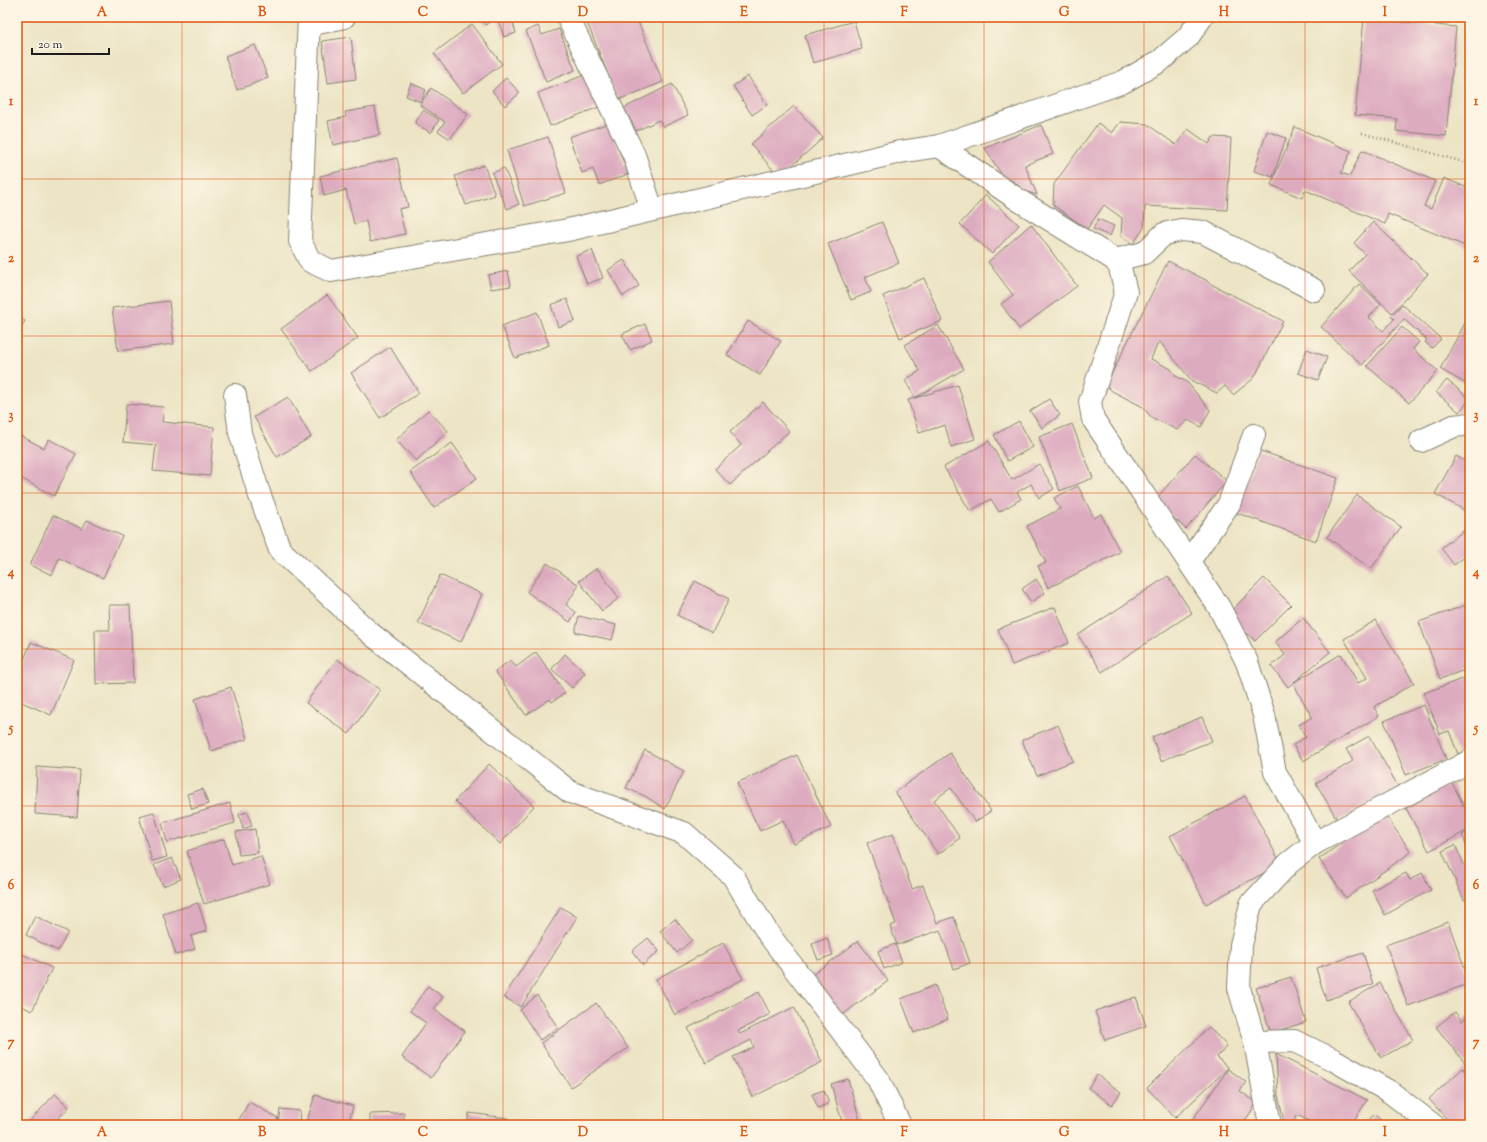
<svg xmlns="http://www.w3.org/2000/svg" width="1487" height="1142" viewBox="0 0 1487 1142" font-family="'Sorts Mill Goudy',serif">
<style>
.building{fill:#ddabc0}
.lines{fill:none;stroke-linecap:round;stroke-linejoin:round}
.street-casing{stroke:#848070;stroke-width:24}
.path{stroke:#848070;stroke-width:2.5;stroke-dasharray:1 3;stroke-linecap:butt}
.street{stroke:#fff;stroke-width:22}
.grid{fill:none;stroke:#de560d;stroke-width:1;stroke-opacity:0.55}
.neatline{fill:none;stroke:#de560d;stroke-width:1.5}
.grid-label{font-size:13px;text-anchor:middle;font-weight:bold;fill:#de560d}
</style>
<rect width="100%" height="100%" fill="#fcf5e5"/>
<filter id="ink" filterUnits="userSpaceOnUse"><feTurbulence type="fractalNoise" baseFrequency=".025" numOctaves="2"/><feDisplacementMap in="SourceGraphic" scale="8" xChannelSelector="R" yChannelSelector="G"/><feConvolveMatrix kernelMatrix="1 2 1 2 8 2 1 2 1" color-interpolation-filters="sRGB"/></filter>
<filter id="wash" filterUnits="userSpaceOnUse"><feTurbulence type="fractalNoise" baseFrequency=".012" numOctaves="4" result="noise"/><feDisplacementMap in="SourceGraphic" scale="16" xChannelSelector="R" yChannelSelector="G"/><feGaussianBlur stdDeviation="0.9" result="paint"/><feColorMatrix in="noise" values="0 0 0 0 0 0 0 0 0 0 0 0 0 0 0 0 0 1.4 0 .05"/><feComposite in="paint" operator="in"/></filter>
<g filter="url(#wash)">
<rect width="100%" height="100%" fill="#ece4c4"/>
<g id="blocks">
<g class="building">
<path d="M479 17H495L486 25Z"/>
<path d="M497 17H511L516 33 504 37Z"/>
<path d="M585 17H636L663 82 618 100Z"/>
<path d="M1364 18 1456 27 1446 136 1396 131 1397 119 1355 115Z"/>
<path d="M854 21 862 49 813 63 805 35Z"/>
<path d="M472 24 502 64 463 93 434 53Z"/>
<path d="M538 26 542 35 559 29 575 70 546 82 526 31Z"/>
<path d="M351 37 356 79 328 83 322 41Z"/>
<path d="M255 45 268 78 237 90 225 56Z"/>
<path d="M587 74 599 107 550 126 538 93Z"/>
<path d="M748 76 767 105 752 115 733 86Z"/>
<path d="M506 78 520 93 505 106 492 91Z"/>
<path d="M411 83 426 90 421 102 406 96Z"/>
<path d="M672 84 688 115 663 127 659 120 636 131 624 108Z"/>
<path d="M431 88 468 114 450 139 438 131 445 122 420 105Z"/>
<path d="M794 106 823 138 779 177 751 144Z"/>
<path d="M375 107 380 135 333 145 328 121 346 117 345 112Z"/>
<path d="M423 110 439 120 431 133 415 123Z"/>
<path d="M1120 122 1147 124 1176 145 1188 129 1209 144 1213 137 1231 138 1227 210 1145 206 1144 228 1133 244 1121 236 1122 218 1104 205 1087 229 1053 205 1054 184 1098 123 1112 133Z"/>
<path d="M609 123 628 174 599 185 593 169 582 173 569 137Z"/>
<path d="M1041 125 1053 154 1025 165 1037 195 1024 191 1015 182 1003 177 985 148Z"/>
<path d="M1295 127 1351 151 1341 173 1350 176 1362 150 1435 181 1424 206 1431 209 1444 178 1470 189V248L1388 214 1385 224 1305 190 1302 198 1271 185Z"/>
<path d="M1267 131 1286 138 1273 177 1254 171Z"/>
<path d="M548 137 566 193 524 206 507 150Z"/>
<path d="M397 158 408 207 399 209 405 234 370 242 366 221 354 224 346 190 324 196 320 176Z"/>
<path d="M484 165 495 195 466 205 455 176Z"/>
<path d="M504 168 519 204 507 209 492 173Z"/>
<path d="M986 195 1019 225 992 254 960 224Z"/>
<path d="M1098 219 1114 226 1110 236 1093 229Z"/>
<path d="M882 222 899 263 865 277 871 292 851 300 828 244Z"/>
<path d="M1373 222 1428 274 1392 313 1349 271 1365 254 1354 243Z"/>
<path d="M1031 224 1077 286 1019 329 1001 304 1013 295 988 262Z"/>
<path d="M592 250 603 278 587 284 576 256Z"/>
<path d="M624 260 639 286 623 296 608 270Z"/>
<path d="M1168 261 1206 280 1209 283 1283 321 1254 378 1233 395 1225 386 1217 393 1192 381 1160 342 1158 343 1151 359 1171 369 1176 376 1187 382 1210 410 1201 427 1188 420 1177 430 1151 417 1143 407 1112 391 1106 385Z"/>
<path d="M508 271 511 286 491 289 488 275Z"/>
<path d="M924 278 942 321 900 338 883 296Z"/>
<path d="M1359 284 1381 304 1369 317 1383 331 1394 319 1391 316 1402 304 1441 339 1432 348 1425 342 1427 340 1404 319 1362 365 1321 327Z"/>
<path d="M327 295 358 338 312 371 281 329Z"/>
<path d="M567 299 575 321 558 327 551 305Z"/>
<path d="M169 301 174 344 118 351 112 308Z"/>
<path d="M537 312 549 345 515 358 502 326Z"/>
<path d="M1470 314V386L1440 369Z"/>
<path d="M17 316 25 321 17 333Z"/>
<path d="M748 321 781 341 760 375 727 355Z"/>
<path d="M645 324 652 340 630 350 622 334Z"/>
<path d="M938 325 964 369 915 398 905 380 920 371 905 345Z"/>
<path d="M1402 327 1419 342 1413 349 1438 371 1409 403 1367 366Z"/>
<path d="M390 347 419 393 380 418 351 373Z"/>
<path d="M1307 349 1327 357 1318 380 1298 373Z"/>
<path d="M1447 380 1470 399 1459 412 1436 392Z"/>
<path d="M958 385 975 439 951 447 945 425 919 433 908 400Z"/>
<path d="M288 397 311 437 277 457 254 417Z"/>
<path d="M1049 399 1060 415 1042 428 1030 411Z"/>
<path d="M763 402 789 431 730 485 715 469 741 445 730 432Z"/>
<path d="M126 404 164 407 162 422 214 427 210 476 153 471 156 445 123 442Z"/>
<path d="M428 410 448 431 416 461 396 440Z"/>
<path d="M1019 421 1033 447 1007 461 994 435Z"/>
<path d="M1072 424 1093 478 1060 491 1039 437Z"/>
<path d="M17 434 44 448 49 439 76 454 54 496 17 476Z"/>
<path d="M989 441 1012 480 1039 464 1054 489 1039 498 1031 484 1017 492 1021 499 999 512 991 499 970 511 944 467Z"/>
<path d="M452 443 477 478 434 508 410 472Z"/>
<path d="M1258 450 1338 478 1316 541 1237 513Z"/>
<path d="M1195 454 1227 481 1186 529 1154 501Z"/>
<path d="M1456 456 1470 464V513L1435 494Z"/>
<path d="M1078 486 1094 518 1101 514 1120 552 1048 588 1038 566 1046 563 1027 526 1060 509 1054 498Z"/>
<path d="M1357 495 1401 527 1371 569 1327 537Z"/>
<path d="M53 515 82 529 87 520 122 536 103 578 59 558 52 575 30 565Z"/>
<path d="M1467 528 1470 532V553L1454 565 1441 548Z"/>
<path d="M547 563 579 585 566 605 576 612 570 622 527 592Z"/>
<path d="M597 568 619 598 602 611 579 581Z"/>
<path d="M440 575 482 594 461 642 418 623Z"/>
<path d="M1168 576 1192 613 1102 672 1078 635Z"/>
<path d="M1264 578 1291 605 1255 641 1228 614Z"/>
<path d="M1036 579 1045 593 1031 602 1022 589Z"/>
<path d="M695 581 729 599 712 633 677 615Z"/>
<path d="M109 605H130L133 683 96 684 95 630H110Z"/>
<path d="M1466 605 1470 616V668L1440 679 1419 622Z"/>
<path d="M1055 607 1069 643 1012 665 998 629Z"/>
<path d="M579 616 616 625 612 640 575 632Z"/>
<path d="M1303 618 1330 652 1288 687 1271 666 1285 655 1275 642Z"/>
<path d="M1376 620 1414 683 1374 707 1379 716 1303 761 1293 745 1306 737 1299 725 1312 717 1293 683 1341 654 1358 683 1367 678 1344 639Z"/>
<path d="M31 642 74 660 51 715 17 700V677Z"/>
<path d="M536 652 565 693 552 702 550 699 526 715 495 671 511 660 516 667Z"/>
<path d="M565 654 585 673 572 688 552 669Z"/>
<path d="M337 659 380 690 349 734 306 703Z"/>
<path d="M1470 676V749L1458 754 1449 731 1440 734 1424 693Z"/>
<path d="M231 687 247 739 211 751 195 699Z"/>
<path d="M1424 705 1446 759 1406 775 1384 721Z"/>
<path d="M1202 717 1212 741 1161 761 1152 737Z"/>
<path d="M1058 725 1073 761 1037 776 1022 740Z"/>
<path d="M1369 736 1398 786 1338 821 1316 783 1353 761 1346 749Z"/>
<path d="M645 750 684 771 665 809 645 796 626 788Z"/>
<path d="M950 753 991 811 975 822 951 788 934 800 960 838 938 854 895 792Z"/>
<path d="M797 755 831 827 794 844 783 820 760 831 737 783Z"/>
<path d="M489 764 534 806 500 844 455 801Z"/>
<path d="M37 767 80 770 77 817 35 814Z"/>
<path d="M1452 783 1470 818V829L1429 851 1406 808Z"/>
<path d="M203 789 208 804 192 809 187 794Z"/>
<path d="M1245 796 1281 864 1206 904 1170 836Z"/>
<path d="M230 803 235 823 167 842 162 823Z"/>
<path d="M154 812 167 857 152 861 139 816Z"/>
<path d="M248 812 252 826 243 829 239 814Z"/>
<path d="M1384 813 1411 852 1346 898 1319 859Z"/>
<path d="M255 829 258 853 239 855 236 832Z"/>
<path d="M1470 831V852L1462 835Z"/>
<path d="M893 834 912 889 923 885 937 923 954 917 970 963 954 969 940 930 897 945 890 926 896 924 867 843Z"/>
<path d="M224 839 232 865 261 856 270 884 204 904 187 851Z"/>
<path d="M1455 845 1470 877V897L1464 900 1442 851Z"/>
<path d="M172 858 181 879 163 886 154 865Z"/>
<path d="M1406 873 1410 880 1422 873 1431 890 1385 915 1372 890Z"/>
<path d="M198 903 207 931 191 936 195 949 176 955 163 914Z"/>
<path d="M561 907 577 917 521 1007 504 997Z"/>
<path d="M35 916 68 932 58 951 26 935Z"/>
<path d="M675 919 692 940 677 953 660 931Z"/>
<path d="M1448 922 1470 983 1408 1006 1386 945Z"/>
<path d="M648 938 659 951 643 965 632 951Z"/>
<path d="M827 938 833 955 818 960 812 944Z"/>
<path d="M858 941 888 981 841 1016 811 976Z"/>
<path d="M723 943 743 979 675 1015 656 979Z"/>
<path d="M895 944 902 962 884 969 878 951Z"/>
<path d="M20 953 52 968 32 1011 17 1004V959Z"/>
<path d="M1363 953 1373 984 1326 1000 1316 968Z"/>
<path d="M1291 977 1306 1022 1271 1033 1256 988Z"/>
<path d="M1380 983 1413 1040 1381 1058 1348 1002Z"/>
<path d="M935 985 948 1019 914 1033 901 999Z"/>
<path d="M428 986 443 997 434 1009 465 1031 431 1078 402 1057 426 1023 410 1011Z"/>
<path d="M759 992 770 1014 738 1031 740 1034 794 1007 822 1062 753 1097 733 1057 754 1047 751 1040 706 1063 688 1028Z"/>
<path d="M537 995 558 1028 540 1040 520 1010Z"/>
<path d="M1136 997 1146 1026 1105 1040 1095 1011Z"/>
<path d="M596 1003 628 1048 571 1087 541 1043Z"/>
<path d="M1455 1012 1462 1021 1470 1014V1069L1436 1027Z"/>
<path d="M1209 1027 1227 1046 1217 1057 1228 1068 1175 1118 1147 1088Z"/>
<path d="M1276 1054 1367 1100 1351 1125H1316L1297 1115 1292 1125H1286L1284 1122 1278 1095Z"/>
<path d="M1463 1068 1470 1076V1125H1452L1429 1099Z"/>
<path d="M1228 1069 1246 1082 1240 1091 1257 1103 1242 1125H1194L1191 1122Z"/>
<path d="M1097 1075 1121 1092 1112 1105 1088 1088Z"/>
<path d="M848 1079 860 1121 843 1125 831 1084Z"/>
<path d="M824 1090 829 1103 818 1108 812 1094Z"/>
<path d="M55 1094 69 1107 52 1125H31L28 1123Z"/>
<path d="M315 1095 353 1106 348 1125H322L307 1121Z"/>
<path d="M249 1102 278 1118 274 1125H236Z"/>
<path d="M280 1109 300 1111 299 1125H278Z"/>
<path d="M404 1113V1125H370V1114Z"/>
<path d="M469 1113 507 1118 506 1125H467Z"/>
<path d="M1375 1114 1385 1125H1363Z"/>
</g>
</g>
</g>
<g filter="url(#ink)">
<use href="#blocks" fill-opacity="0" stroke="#848070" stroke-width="1"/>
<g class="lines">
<defs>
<g id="street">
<path d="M309 17 300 241 310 261 331 271 568 230 900 152 939 146 1123 82 1160 61 1188 37 1202 17"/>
<path d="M568 17 572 26 634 155 652 210"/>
<path d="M309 25 344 17"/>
<path d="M939 146 1020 201 1115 260 1120 268 1126 292 1090 402 1093 419 1219 607 1247 662 1264 715 1275 772 1315 843"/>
<path d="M1115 260 1144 253 1164 234 1181 230 1203 232 1314 290"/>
<path d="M235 395 240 433 259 493 280 550 370 633 570 792 684 833 733 876 769 935 878 1079 900 1125"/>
<path d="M1421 441 1454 426 1470 424"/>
<path d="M1189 561 1229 504 1254 435"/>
<path d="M1255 1042 1294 1041 1334 1060 1390 1092 1433 1125"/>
<path d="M1270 1125 1255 1042 1239 988 1241 945 1251 904 1289 863 1315 843 1470 761"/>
</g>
</defs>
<use href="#street" class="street-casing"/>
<path class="path" d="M1362 133 1470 164"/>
<use href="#street" class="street"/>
</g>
</g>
<path class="grid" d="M182 17V1125M343 17V1125M503 17V1125M663 17V1125M824 17V1125M984 17V1125M1144 17V1125M1305 17V1125M17 179H1470M17 336H1470M17 493H1470M17 649H1470M17 806H1470M17 963H1470"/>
<rect width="1487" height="1142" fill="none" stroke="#fcf5e5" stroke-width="44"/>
<path d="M32 48v6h77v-6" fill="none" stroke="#1c1c1c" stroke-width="2"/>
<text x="38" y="48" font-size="12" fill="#1c1c1c" stroke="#fcf5e5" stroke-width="3" paint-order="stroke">20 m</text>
<rect x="22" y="22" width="1443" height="1098" class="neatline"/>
<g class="grid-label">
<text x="102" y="16">A</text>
<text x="262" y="16">B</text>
<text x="423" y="16">C</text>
<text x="583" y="16">D</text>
<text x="744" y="16">E</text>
<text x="904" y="16">F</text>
<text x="1064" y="16">G</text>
<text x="1224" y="16">H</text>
<text x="1385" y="16">I</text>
<text x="11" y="105">1</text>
<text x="1476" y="105">1</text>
<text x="11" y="262">2</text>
<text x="1476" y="262">2</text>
<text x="11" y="419">3</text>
<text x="1476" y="419">3</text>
<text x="11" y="576">4</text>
<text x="1476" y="576">4</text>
<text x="11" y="732">5</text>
<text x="1476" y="732">5</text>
<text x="11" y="889">6</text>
<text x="1476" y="889">6</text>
<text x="11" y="1046">7</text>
<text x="1476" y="1046">7</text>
<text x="102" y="1136">A</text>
<text x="262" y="1136">B</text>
<text x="423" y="1136">C</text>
<text x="583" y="1136">D</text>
<text x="744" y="1136">E</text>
<text x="904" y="1136">F</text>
<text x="1064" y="1136">G</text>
<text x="1224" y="1136">H</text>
<text x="1385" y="1136">I</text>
</g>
</svg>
